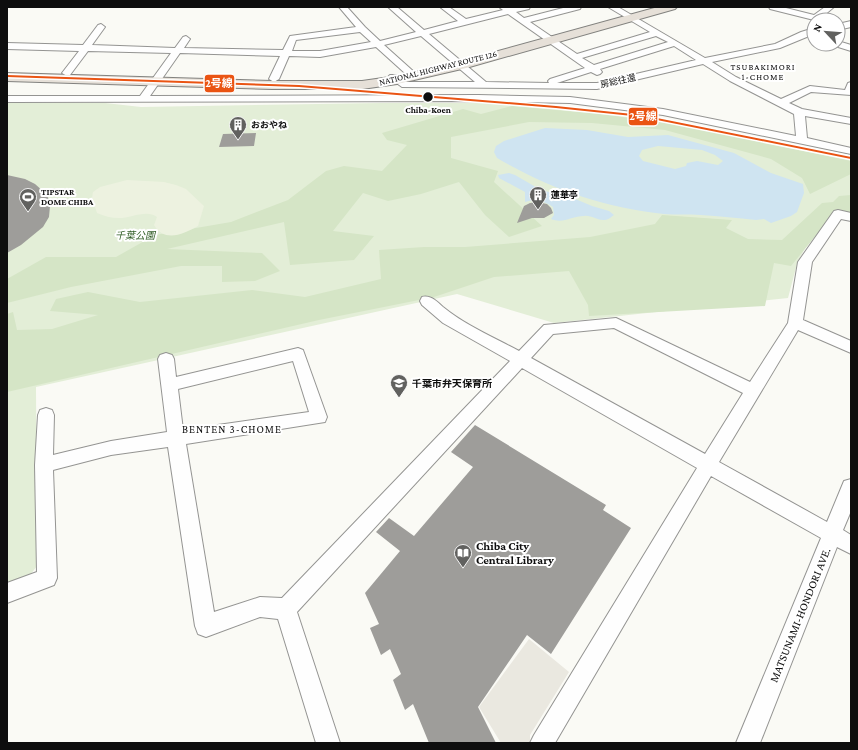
<svg xmlns="http://www.w3.org/2000/svg" width="858" height="750" viewBox="0 0 858 750" font-family="'Crimson Pro','Noto Sans JP',serif">
<style>
.green{fill:#e3eed7}
.forest{fill:#d5e5c6}
.pitch{fill:#edf2e0}
.plaza{fill:#eae8e0}
.water{fill:#cfe4f1;fill-rule:evenodd}
.building{fill:#9e9d9a}
.lines{fill:none;stroke-linecap:round;stroke-linejoin:round}
.minor-casing{stroke:#949492;stroke-width:2}
.highway-casing{stroke:#82827f;stroke-width:2}
.minor{fill:#fefefe;fill-rule:evenodd}
.highway{fill:#e6e0d8;fill-rule:evenodd}
.metro-1-casing{stroke:#fff;stroke-width:3}
.metro-1{fill:#ea5413;fill-rule:evenodd}
.stop-dot{fill:#0e0e0e;stroke:#fff;stroke-width:1.5}
.labels{text-anchor:middle;dominant-baseline:central;stroke-width:4;stroke-linejoin:round;paint-order:stroke}
.far-neighbourhood-label{font-size:9px;letter-spacing:1px;fill:#0e0e0e;stroke:#fff}
.far-street-label{font-size:9px;fill:#0e0e0e;stroke:#fff}
.far-stop-label{font-size:9px;font-weight:bold;fill:#0e0e0e;stroke:#fff}
.far-poi-label{font-size:9px;font-weight:bold;fill:#0e0e0e;stroke:#fff;text-anchor:start}
.park-label{font-size:10px;font-style:italic;fill:#315e26;stroke:#fff}
.poi-label{font-size:10px;font-weight:bold;fill:#0e0e0e;stroke:#fff;text-anchor:start}
.neighbourhood-label{font-size:11px;letter-spacing:1px;fill:#0e0e0e;stroke:#fff}
.near-poi-label{font-size:12px;font-weight:bold;fill:#0e0e0e;stroke:#fff;text-anchor:start}
.near-street-label{font-size:12px;fill:#0e0e0e;stroke:#fff}
.line-badge{stroke:#fff;stroke-width:1.5}
.badge-label{font-size:11px;text-anchor:middle;font-weight:bold;fill:#fff}
</style>
<rect width="100%" height="100%" fill="#fafaf5"/>
<path class="green" d="M7 103H105L141 107 381 103H505L600 113 675 123 851 159V214L832 209 806 246 797 264 788 298 554 323 457 294 36 387 37 566 24 583 7 590Z"/>
<g class="forest">
<path d="M512 106 600 114 675 124 851 161V174L810 194 802 178 771 159 665 130 592 123 529 122 451 137V158L498 171 494 182 542 226 509 237 485 215 459 182 421 194 388 201 363 193 333 231 374 236 354 260 290 265 284 222 167 249 262 253 280 271 255 281 222 282V266H181L71 287 7 303V279L46 257H116L155 235 231 222 288 200 326 171 344 166 382 171 407 145 387 140 382 133 463 109 481 114Z"/>
<path d="M851 195V216L835 212 791 266 774 263 765 306 589 316 588 305 569 271 494 277 434 297 319 320 7 392V314L13 312 17 330 52 329 98 315 50 311 56 299 88 292 140 302 252 290 305 297 381 279 379 250 424 247H465L590 237 655 224 662 215 732 220 726 228 748 239 782 240 822 203 833 202 839 196Z"/>
</g>
<path class="pitch" d="M127 180 164 182 176 185 186 189 204 206 198 226C183 234 165 243 154 225L157 217C147 209 131 218 119 218 111 218 104 216 97 213L92 198 93 192 100 187Z"/>
<path class="plaza" d="M529 639 569 672 530 735V743H501L479 707Z"/>
<g class="water">
<path d="M545 128 587 130 628 137 668 135 734 153 771 173 803 184 804 193 797 212 791 216 771 223 764 219 756 220C737 218 719 216 701 215 689 214 676 215 664 214 604 208 548 188 497 158L494 152 496 146 504 141ZM658 146 702 150 715 155 723 161 718 165 697 161 687 163 686 166 675 169 643 161 639 156 642 150Z"/>
<path d="M509 173 515 175 541 190 573 198 592 206 609 211 614 215C610 218 608 220 603 220 596 220 591 215 584 216 572 216 563 224 551 219L554 215 553 207C545 201 535 199 525 202V192L499 178 498 175Z"/>
</g>
<g class="building">
<path d="M256 133 254 146 219 147 223 134Z"/>
<path d="M7 175 25 179 35 184 44 192 49 199 50 206 49 217 43 227 21 245 7 253Z"/>
<path d="M537 202 547 204 551 208 553 213 544 218H532L517 223 524 206 530 203Z"/>
<path d="M475 425 606 505 603 510 631 528 551 654 527 635 478 707 496 743H429L413 704 405 710 393 680 401 674 390 649 381 655 370 628 379 624 365 593 400 551 376 532 389 518 414 536 473 467 451 452Z"/>
</g>
<g class="lines">
<defs>
<g id="minor">
<path d="M339 7H347L365 27 380 41 416 32 388 7H397L424 30 458 21 440 7H449L466 19 503 10 499 7 510 8 530 7 529 9 516 12 524 18 567 7H581L580 9 530 22 577 54 650 32 608 7H618L705 58 775 44 801 32 814 28V34L780 48 712 62 736 77 781 99 810 86 845 90 848 83 851 82V95L811 92 789 103 802 109 851 118V124L805 116 807 138 851 148V154L663 115 570 103 478 101 7 102V96H140L171 53 88 51 70 75 67 76 62 73 79 51 7 49V43L83 45 98 25 101 24 105 27 92 45 175 48 183 37 186 36 190 39 184 48 283 50 290 36 356 27ZM508 14 585 68 550 79 548 81 549 83 486 82 429 34ZM360 32 371 42 320 51H292L296 40ZM421 36 475 82H407L396 75H390L388 77 402 87 597 89 703 64 730 81 794 114 796 136 663 109 570 97 478 95 150 96 180 53 280 56 269 79 274 82 279 79 289 56 320 57 376 47 407 75H413L415 73 413 71 384 45ZM656 36 668 42 594 65 582 58ZM674 46 696 60 597 83H557L591 72 597 75 600 74 602 72 600 69Z"/>
<path d="M769 7H782L814 15 825 7H834L822 17 826 20H814L770 9Z"/>
<path d="M851 21V27L838 30V24Z"/>
<path d="M838 41 851 45V51L835 46 834 44H838Z"/>
<path d="M838 210 851 213V221L841 219 812 262 803 320 851 341V353L798 330 719 462 827 522 844 481 851 479V511L843 530 851 535V554L837 547 760 743H736L821 538 711 476 555 743H530L534 735 697 468 522 368 297 612 340 743H316L278 619 260 617 206 637 198 634 195 626 168 447 111 455 53 470 57 578 54 585 7 603V583L37 572 35 465 38 415 40 410 46 408 52 410 54 415 53 455 111 441 167 432 158 359 160 355 166 353 172 355 174 359 176 377 298 348 303 350 327 417 325 422 186 444 214 612 260 597 282 598 510 361 443 323 422 305 420 301 422 297C431 295 436 301 443 307 465 325 493 337 519 351L544 325 616 318 750 382 788 323 798 262 834 211ZM614 328 743 393 705 454 531 358 553 334ZM293 361 309 412 183 430 178 389Z"/>
</g>
<path id="highway" d="M658 7H677L675 9 466 68 397 84 362 89H272L7 81V73L272 81H362L397 76 458 62Z"/>
</defs>
<use href="#minor" class="minor-casing"/>
<use href="#highway" class="highway-casing"/>
<use href="#minor" class="minor"/>
<use href="#highway" class="highway"/>
<defs>
<path id="metro-1" d="M7 75 299 85 556 106 642 115 851 157V159L642 117 556 108 299 87 7 77Z"/>
</defs>
<use href="#metro-1" class="metro-1-casing"/>
<use href="#metro-1" class="metro-1"/>
</g>
<defs>
<symbol id="building-pin" viewBox="-11 -11 22 30"><path d="M0 17L-7.5 6A9.5 9.5 0 1 1 7.5 6Z" fill="#61615f" stroke="#fff"/><path d="M-4-6H4V6H1V3H-1V6H-4ZM-2.5-4.3h1.7v1.8h-1.7ZM.8-4.3h1.7v1.8H.8ZM-2.5-1h1.7V.8h-1.7ZM.8-1h1.7V.8H.8Z" fill="#fff"/></symbol>
<symbol id="stadium-pin" viewBox="-11 -11 22 30"><path d="M0 17L-7.5 6A9.5 9.5 0 1 1 7.5 6Z" fill="#61615f" stroke="#fff"/><path d="M0-5a6.5 5 0 1 0 0 10a6.5 5 0 1 0 0-10ZM-3.5-1.8h7v3.6h-7Z" fill="#fff"/></symbol>
<symbol id="school-pin" viewBox="-11 -11 22 30"><path d="M0 17L-7.5 6A9.5 9.5 0 1 1 7.5 6Z" fill="#61615f" stroke="#fff"/><path d="M0-5L7-2L0 1L-7-2ZM-4 1L0 2.5L4 1V4Q0 6-4 4Z" fill="#fff"/></symbol>
<symbol id="library-pin" viewBox="-11 -11 22 30"><path d="M0 17L-7.5 6A9.5 9.5 0 1 1 7.5 6Z" fill="#61615f" stroke="#fff"/><path d="M-6-4Q-3-5.5-.7-3.5V5Q-3 3-6 4ZM6-4Q3-5.5 .7-3.5V5Q3 3 6 4Z" fill="#fff"/></symbol>
</defs>
<g fill-rule="evenodd">
<use href="#building-pin" x="228" y="115" width="20" height="27"/>
<use href="#building-pin" x="528" y="185" width="20" height="27"/>
<use href="#stadium-pin" x="18" y="187" width="20" height="27"/>
<use href="#school-pin" x="389" y="373" width="20" height="27"/>
<use href="#library-pin" x="453" y="543" width="20" height="27"/>
</g>
<circle class="stop-dot" cx="428" cy="97" r="5.5"/>
<g class="labels">
<g class="far-neighbourhood-label">
<text x="763" y="67">TSUBAKIMORI<tspan x="763" dy="10">1-CHOME</tspan></text>
</g>
<g class="far-street-label">
<text transform="translate(438 68) rotate(-14)">NATIONAL HIGHWAY ROUTE 126</text>
<text transform="translate(618 81) rotate(-12)">房総往還</text>
</g>
<g class="far-stop-label">
<text x="428" y="110">Chiba-Koen</text>
</g>
<g class="far-poi-label">
<text x="251" y="125">おおやね</text>
<text x="41" y="192">TIPSTAR<tspan x="41" dy="10">DOME CHIBA</tspan></text>
<text x="551" y="195">蓮華亭</text>
</g>
<g class="park-label">
<text x="135" y="235">千葉公園</text>
</g>
<g class="poi-label">
<text x="412" y="383">千葉市弁天保育所</text>
</g>
<g class="neighbourhood-label">
<text x="232" y="429">BENTEN 3-CHOME</text>
</g>
<g class="near-poi-label">
<text x="476" y="546">Chiba City<tspan x="476" dy="14">Central Library</tspan></text>
</g>
<g class="near-street-label">
<text transform="translate(800 615) rotate(-68)">MATSUNAMI-HONDORI AVE.</text>
</g>
</g>
<g class="line-badge">
<rect x="204" y="74" width="31" height="19" rx="4" fill="#ea5413"/>
<rect x="628" y="107" width="30" height="19" rx="4" fill="#ea5413"/>
</g>
<g class="badge-label">
<text x="219" y="87">2号線</text>
<text x="643" y="120">2号線</text>
</g>
<rect width="858" height="750" fill="none" stroke="#0e0e0e" stroke-width="16"/>
<g transform="translate(826 32) rotate(296)"><circle r="19" fill="#ffffff" stroke="#9f9f9f"/>
<path d="M0-3L7 15L0 10L-7 15Z" fill="#61615f"/>
<text y="-6" font-size="11" font-weight="bold" text-anchor="middle" fill="#0e0e0e">N</text>
</g>
</svg>
